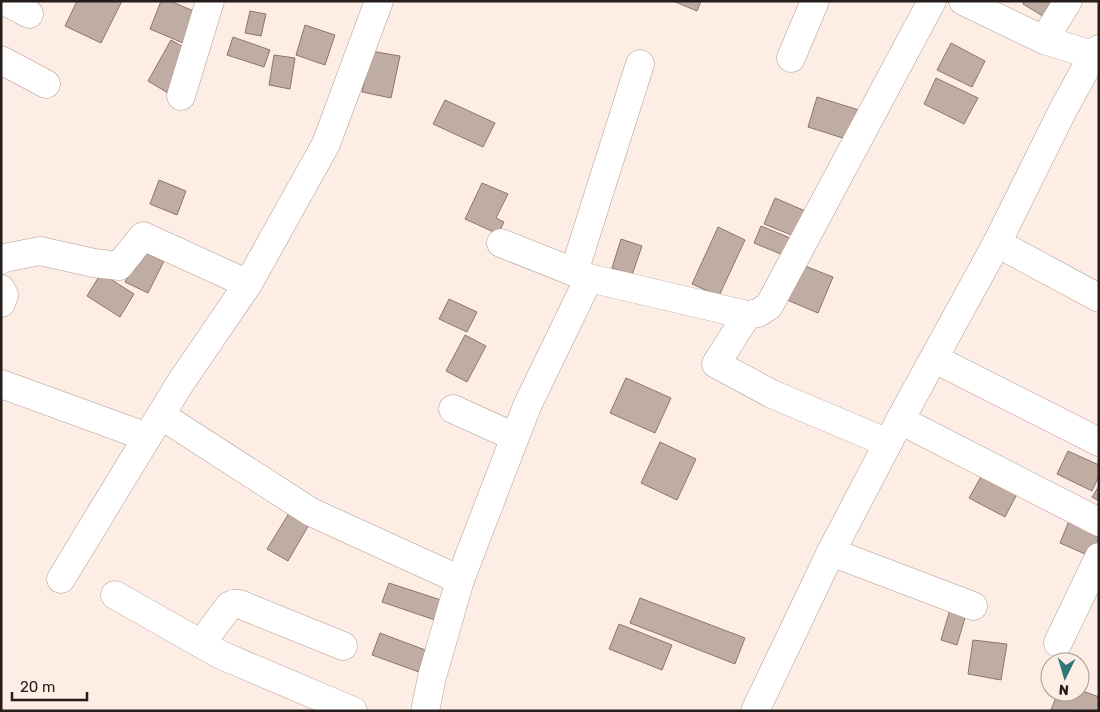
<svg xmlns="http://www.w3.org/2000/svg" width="1100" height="712" viewBox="0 0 1100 712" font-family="Rubik,sans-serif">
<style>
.building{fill:#bfaca2;stroke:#8a786e}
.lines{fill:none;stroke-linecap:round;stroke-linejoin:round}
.minor-casing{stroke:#af9c92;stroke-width:29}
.minor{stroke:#fff;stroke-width:28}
</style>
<rect width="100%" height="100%" fill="#fdede4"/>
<g class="building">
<path d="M77 1H122L101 43 65 26Z"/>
<path d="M161 1H170L196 12 183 43 150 29Z"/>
<path d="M673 1H701L697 11Z"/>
<path d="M1024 1H1063L1051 21 1023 4Z"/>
<path d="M250 11 266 14 261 36 245 33Z"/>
<path d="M305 25 335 35 325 65 296 55Z"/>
<path d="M233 37 270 50 264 67 227 55Z"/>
<path d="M171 40 192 52 168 93 148 81Z"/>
<path d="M951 43 985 61 972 87 937 70Z"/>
<path d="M371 51 400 56 391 98 362 92Z"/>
<path d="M274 55 295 58 290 89 269 85Z"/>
<path d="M936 78 978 98 964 124 924 104Z"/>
<path d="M817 97 859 110 849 140 808 127Z"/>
<path d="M445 100 495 123 483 147 433 124Z"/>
<path d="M159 180 186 191 177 215 150 204Z"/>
<path d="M482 183 508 194 496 218 504 222 498 234 465 219Z"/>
<path d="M775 198 810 213 799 238 764 224Z"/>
<path d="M761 226 795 240 788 257 754 243Z"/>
<path d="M718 227 745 240 719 296 692 284Z"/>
<path d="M621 239 642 246 632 275 612 268Z"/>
<path d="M140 250 164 261 148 293 125 282Z"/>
<path d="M795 262 833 277 818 313 780 297Z"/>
<path d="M101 273 134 294 120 317 87 296Z"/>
<path d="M449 299 477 312 467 332 439 319Z"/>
<path d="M465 335 486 346 467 382 446 371Z"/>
<path d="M626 378 671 398 655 433 610 413Z"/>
<path d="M660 442 696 459 677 500 641 483Z"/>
<path d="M1068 451 1099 465V476L1092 491 1057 474Z"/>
<path d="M983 473 1018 492 1005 517 969 498Z"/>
<path d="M1099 486V501L1092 497Z"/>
<path d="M294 505 314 516 288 561 267 549Z"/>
<path d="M1071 516 1099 527V541L1092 557 1060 543Z"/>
<path d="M389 583 444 601 438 621 382 602Z"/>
<path d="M640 598 745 638 735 664 630 623Z"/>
<path d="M951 606 967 611 957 645 941 640Z"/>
<path d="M619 624 672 645 662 670 609 649Z"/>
<path d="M380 633 428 651 419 672 372 655Z"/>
<path d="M973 640 1007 644 1001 680 968 674Z"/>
<path d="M1080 690 1099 697V711L1051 710 1058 692H1080Z"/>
</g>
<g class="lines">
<defs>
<g id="minor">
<path d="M5 1 29 14"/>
<path d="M963 1 1044 40 1093 55"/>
<path d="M1044 40 1068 1"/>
<path d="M791 58 815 1"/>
<path d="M1 60 46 84"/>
<path d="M181 96 210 1"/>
<path d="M501 243 589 278 747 315 758 313 769 306 932 1"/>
<path d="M997 243 1099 298"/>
<path d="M1 260 4 258 40 251 94 263 119 266 143 236 248 284"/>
<path d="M574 272 640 64"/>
<path d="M1 289 4 295 1 303"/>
<path d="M747 315 716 364 772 394 888 443"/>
<path d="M935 359 1099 442"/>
<path d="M1 384 147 437"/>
<path d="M453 409 515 437"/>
<path d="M162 416 311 512 460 580"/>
<path d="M900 420 1099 522"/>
<path d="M831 552 973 606"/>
<path d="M61 579 179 385 248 284 326 144 379 1"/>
<path d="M115 595 221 655 353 711"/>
<path d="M1058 643 1099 557"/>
<path d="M201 644 229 606 233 604H239L343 646"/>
<path d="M425 711 432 677 460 580 515 437 528 404 589 278"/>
<path d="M755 711 831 552 900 420 997 243 1063 110 1093 55 1099 49"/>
</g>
</defs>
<use href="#minor" class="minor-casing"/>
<use href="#minor" class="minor"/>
</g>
<rect width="1100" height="712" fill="none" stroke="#241d19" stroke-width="5"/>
<g transform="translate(1065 677) rotate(185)"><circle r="24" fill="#fdede4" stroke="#a69a93"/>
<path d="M0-4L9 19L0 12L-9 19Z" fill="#2d777b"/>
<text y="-8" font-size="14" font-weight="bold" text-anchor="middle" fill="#241d19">N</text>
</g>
<path d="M12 692v8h75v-8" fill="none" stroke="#241d19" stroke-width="2.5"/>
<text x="20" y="692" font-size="15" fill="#241d19" stroke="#fdede4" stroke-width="4" paint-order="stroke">20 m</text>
</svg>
